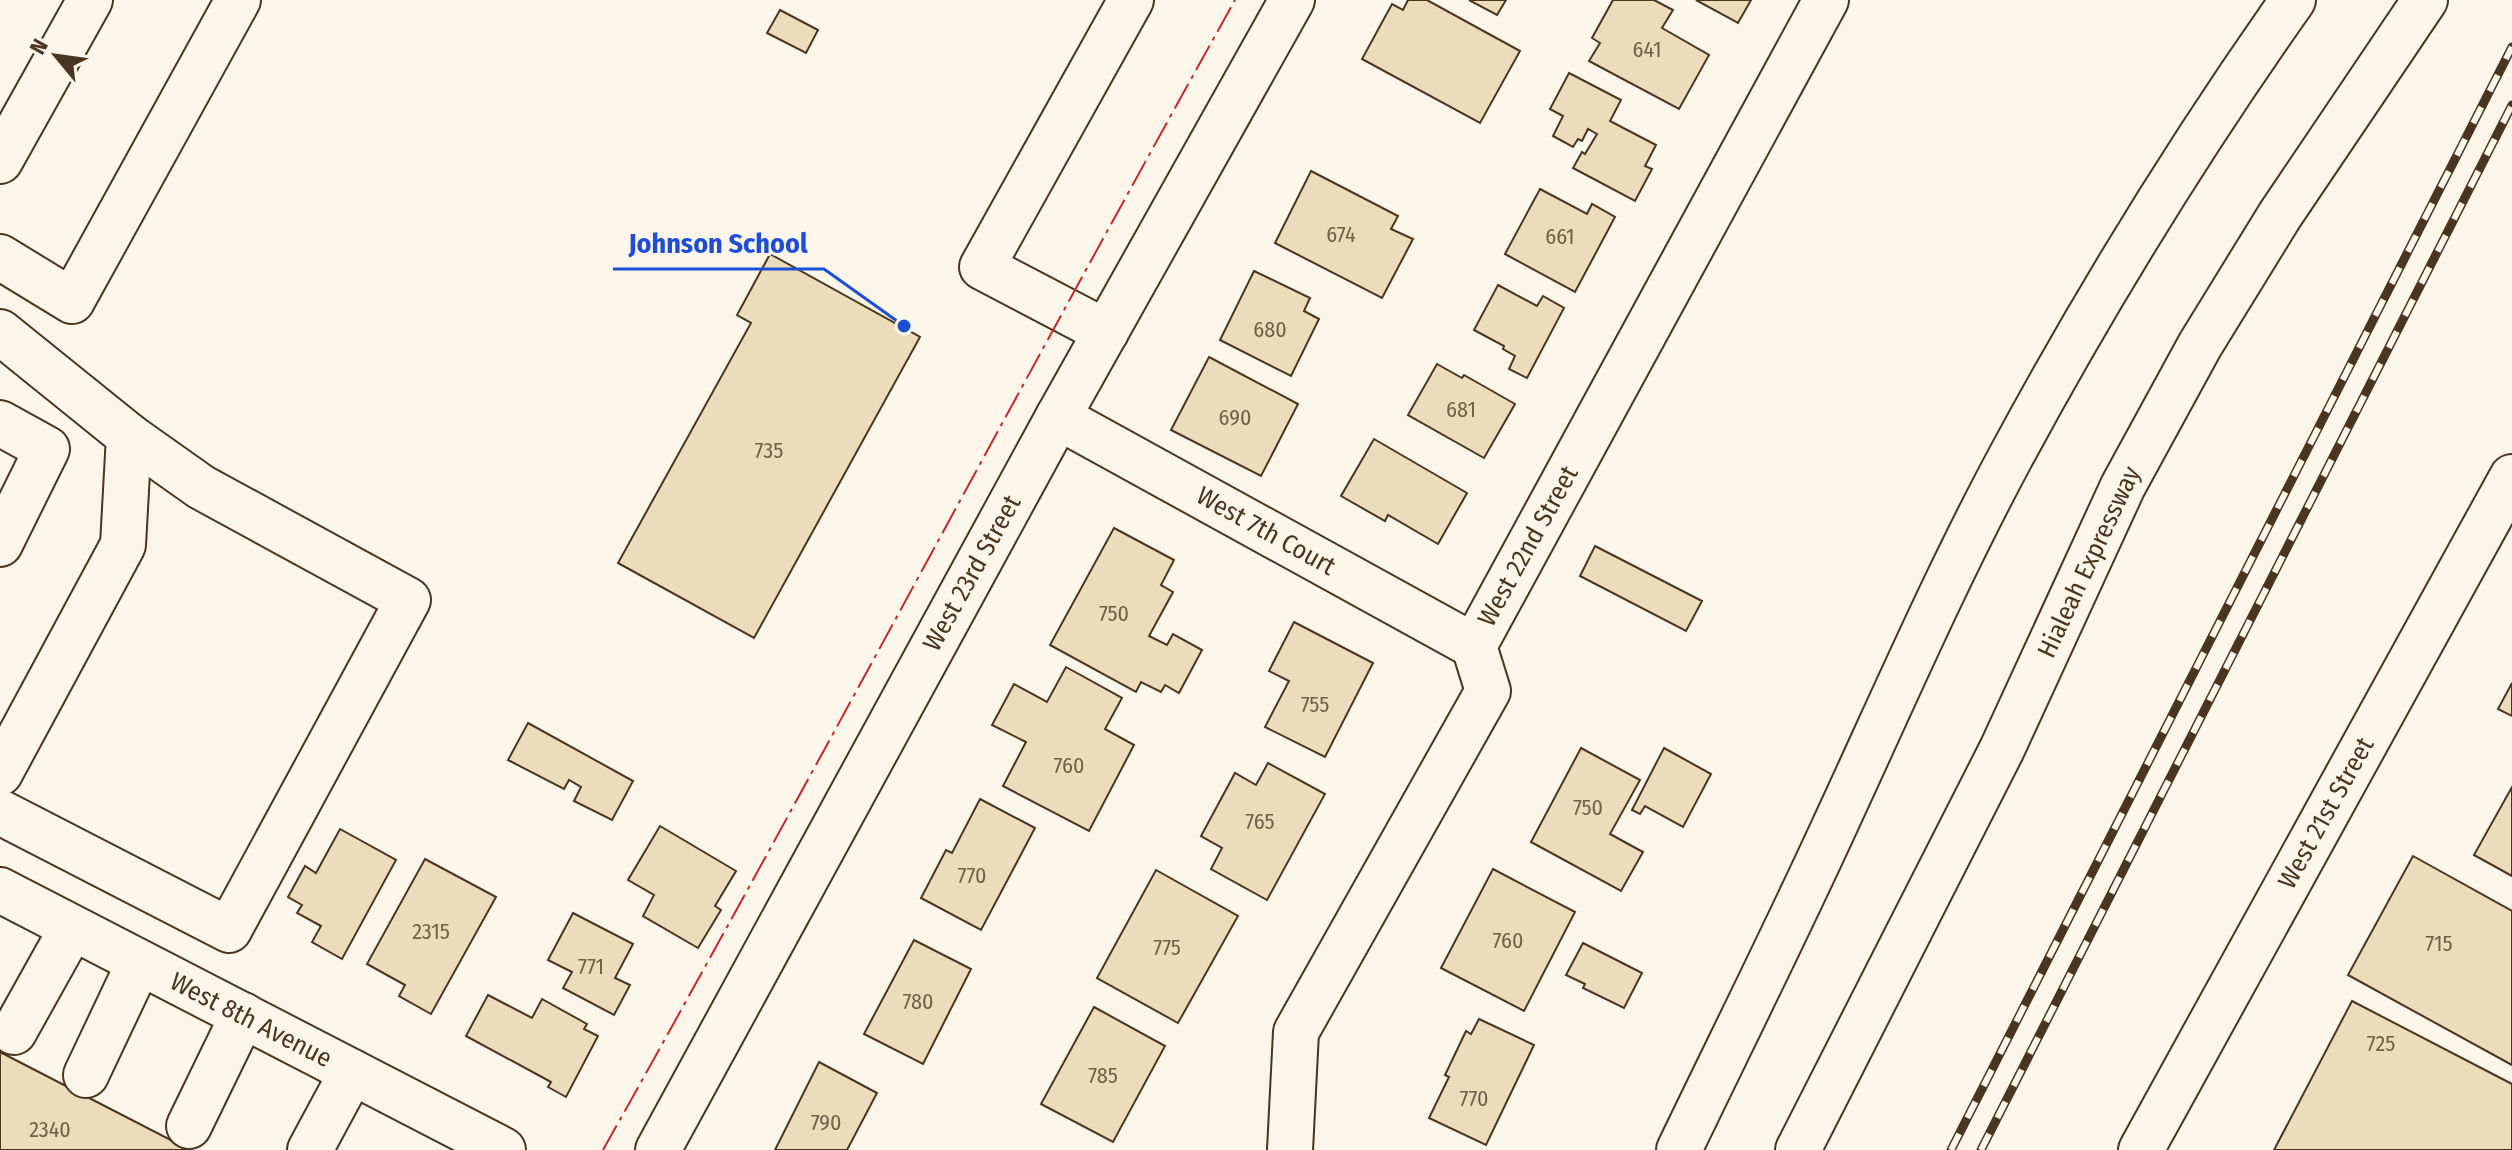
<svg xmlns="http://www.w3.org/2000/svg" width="2512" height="1150" viewBox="0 0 2512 1150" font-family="'Fira Sans Condensed',sans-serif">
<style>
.building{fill:#ecdcbc;stroke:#4a3520;stroke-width:2}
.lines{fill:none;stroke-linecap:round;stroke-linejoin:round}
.minor-casing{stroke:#4a3520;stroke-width:48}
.major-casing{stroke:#4a3520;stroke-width:48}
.minor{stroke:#fbf6e9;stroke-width:44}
.major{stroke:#fbf6e9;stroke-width:44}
.rail-casing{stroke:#4a3520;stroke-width:9}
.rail{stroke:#fbf6e9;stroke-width:6;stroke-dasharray:18;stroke-linecap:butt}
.power{stroke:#c62828;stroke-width:2;stroke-dasharray:28 6 4 6;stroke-linecap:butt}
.labels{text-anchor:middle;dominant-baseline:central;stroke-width:6;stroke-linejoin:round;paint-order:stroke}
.number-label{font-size:22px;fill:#725f47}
.street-label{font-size:26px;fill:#4a3520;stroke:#fbf6e9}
.leader{fill:none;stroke:#1d4ed8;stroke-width:3}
.callout-dot{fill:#1d4ed8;stroke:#fbf6e9;stroke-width:3}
.callout-label{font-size:28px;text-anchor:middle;font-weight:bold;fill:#1d4ed8;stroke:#fbf6e9;stroke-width:6;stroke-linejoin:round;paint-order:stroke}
</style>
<rect width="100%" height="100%" fill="#fbf6e9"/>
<g class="building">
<path d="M1408 0H1427L1520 51 1480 123 1362 59 1392 4 1403 10Z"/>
<path d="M1469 0H1506L1497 15Z"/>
<path d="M1613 0H1654L1673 10 1662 28 1709 55 1679 109 1589 61 1600 43 1592 38Z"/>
<path d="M1696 0H1751L1738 23Z"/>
<path d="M780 10 818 30 806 53 767 33Z"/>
<path d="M1569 73 1621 100 1610 121 1656 145 1645 166 1652 169 1635 201 1573 168 1582 152 1585 154 1597 134 1588 129 1582 141 1578 139 1573 147 1553 136 1563 116 1550 109Z"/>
<path d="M1311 171 1398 216 1391 229 1413 239 1382 298 1275 243Z"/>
<path d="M1540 189 1587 214 1592 204 1615 217 1575 292 1505 254Z"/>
<path d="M770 254 920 337 754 638 618 563 751 323 737 315Z"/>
<path d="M1254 271 1310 298 1304 311 1319 319 1291 376 1220 340Z"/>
<path d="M1498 285 1537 306 1543 296 1564 308 1527 378 1509 369 1515 356 1503 349 1504 346 1474 330Z"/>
<path d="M1209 357 1298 404 1261 476 1171 430Z"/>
<path d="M1437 364 1462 378 1464 375 1515 404 1484 458 1408 415Z"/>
<path d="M1374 439 1467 493 1438 544 1388 515 1385 521 1341 496Z"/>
<path d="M1114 528 1174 560 1161 585 1173 592 1149 636 1167 645 1173 634 1202 650 1179 693 1165 685 1161 692 1141 682 1136 692 1050 645Z"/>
<path d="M1595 546 1702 601 1686 631 1580 576Z"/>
<path d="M1294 622 1373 663 1325 757 1265 727 1289 681 1269 671Z"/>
<path d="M1066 667 1122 698 1105 729 1134 745 1089 831 1003 786 1026 742 992 725 1014 684 1047 702Z"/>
<path d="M2512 683V716L2498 709Z"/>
<path d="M528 723 633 781 612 820 574 801 581 787 569 780 564 789 508 760Z"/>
<path d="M1581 748 1640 780 1610 834 1643 852 1621 891 1531 842Z"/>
<path d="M1664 748 1711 774 1683 827 1645 806 1640 814 1632 810Z"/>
<path d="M1268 763 1325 794 1267 900 1211 869 1222 848 1201 836 1235 773 1256 785Z"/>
<path d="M2512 787V876L2474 855Z"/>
<path d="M980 799 1035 828 981 930 921 898 946 850 952 853Z"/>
<path d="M660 826 736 871 715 906 721 910 698 948 643 916 654 895 628 880Z"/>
<path d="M340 829 396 860 342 959 312 942 321 926 297 913 302 905 288 897 305 866 316 873Z"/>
<path d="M2413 856 2512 911V1065L2348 975Z"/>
<path d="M425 859 496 897 431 1014 399 996 405 985 367 964Z"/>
<path d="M1493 869 1575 912 1524 1011 1441 968Z"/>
<path d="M1156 870 1238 916 1178 1023 1097 978Z"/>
<path d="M573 913 633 944 615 978 630 985 614 1015 563 988 572 972 548 960Z"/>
<path d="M914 940 971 969 923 1064 864 1034Z"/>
<path d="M1583 943 1642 973 1624 1008 1583 988 1585 984 1566 975Z"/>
<path d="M488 995 532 1018 542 999 587 1024 584 1029 598 1036 566 1097 548 1087 551 1082 466 1036Z"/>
<path d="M2352 1001 2512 1084V1150H2274Z"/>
<path d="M1094 1007 1165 1046 1113 1142 1041 1104Z"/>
<path d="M1479 1019 1534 1045 1486 1145 1429 1118 1449 1077 1445 1075 1466 1031 1471 1034Z"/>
<path d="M0 1052 190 1150H0Z"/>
<path d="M819 1062 877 1093 847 1150H775Z"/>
</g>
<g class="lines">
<defs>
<g id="minor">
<path d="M0 161 90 0"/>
<path d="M0 257 72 301 238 0"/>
<path d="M0 332 129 436 201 487 408 600 229 930 0 812"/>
<path d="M1106 332 982 267 1131 0"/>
<path d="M1058 417 1474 646"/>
<path d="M0 423 47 449 0 544"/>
<path d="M0 773 123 545 129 436"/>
<path d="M0 890 503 1150"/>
<path d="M14 1032 72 928"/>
<path d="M86 1075 139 963"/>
<path d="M189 1126 243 1015"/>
<path d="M310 1150 352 1072"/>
<path d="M658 1150 1058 417 1292 0"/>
<path d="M1290 1150 1296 1032 1488 691 1474 646 1826 0"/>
<path d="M2141 1150 2512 477"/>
</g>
<g id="major">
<path d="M1679 1150C1731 1042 1785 934 1835 825 1892 702 1946 577 2010 458 2095 300 2190 146 2293 0"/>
<path d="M1798 1150 2002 749 2123 486 2200 345 2280 215 2425 0"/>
</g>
</defs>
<use href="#minor" class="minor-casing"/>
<use href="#major" class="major-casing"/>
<use href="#minor" class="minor"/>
<use href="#major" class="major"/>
<defs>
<g id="rail">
<path d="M1951 1150 2512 47"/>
<path d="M1981 1150 2512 105"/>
</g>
</defs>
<use href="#rail" class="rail-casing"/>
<use href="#rail" class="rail"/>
<path class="power" d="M603 1150C817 769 1022 382 1235 0"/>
</g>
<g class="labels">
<g class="number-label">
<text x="1647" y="49">641</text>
<text x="1341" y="234">674</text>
<text x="1560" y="236">661</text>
<text x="1270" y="329">680</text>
<text x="1461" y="409">681</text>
<text x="1235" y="417">690</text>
<text x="769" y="450">735</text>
<text x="1114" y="613">750</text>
<text x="1315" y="704">755</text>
<text x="1069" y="765">760</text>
<text x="1588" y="807">750</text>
<text x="1260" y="821">765</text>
<text x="972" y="875">770</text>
<text x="431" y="931">2315</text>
<text x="1508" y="940">760</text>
<text x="2439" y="943">715</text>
<text x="1167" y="947">775</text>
<text x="591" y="966">771</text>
<text x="918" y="1001">780</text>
<text x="2381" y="1043">725</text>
<text x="1103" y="1075">785</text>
<text x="1474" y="1098">770</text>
<text x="826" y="1122">790</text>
<text x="50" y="1129">2340</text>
</g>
<g class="street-label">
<text transform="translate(1266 531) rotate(29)">West 7th Court</text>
<text transform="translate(1528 546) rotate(-61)">West 22nd Street</text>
<text transform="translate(2089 562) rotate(-65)">Hialeah Expressway</text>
<text transform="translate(972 573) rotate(-61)">West 23rd Street</text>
<text transform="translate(2326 813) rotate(-61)">West 21st Street</text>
<text transform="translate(251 1020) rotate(27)">West 8th Avenue</text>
</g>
</g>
<path class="leader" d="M904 326L824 269H613"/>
<circle class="callout-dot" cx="904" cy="326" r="8"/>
<g class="callout-label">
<text x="718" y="253">Johnson School</text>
</g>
<g transform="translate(56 56) rotate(299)" stroke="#fbf6e9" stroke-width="6" paint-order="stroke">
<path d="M0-6L14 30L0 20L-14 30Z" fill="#4a3520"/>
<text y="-12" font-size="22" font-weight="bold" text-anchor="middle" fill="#4a3520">N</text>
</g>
</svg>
